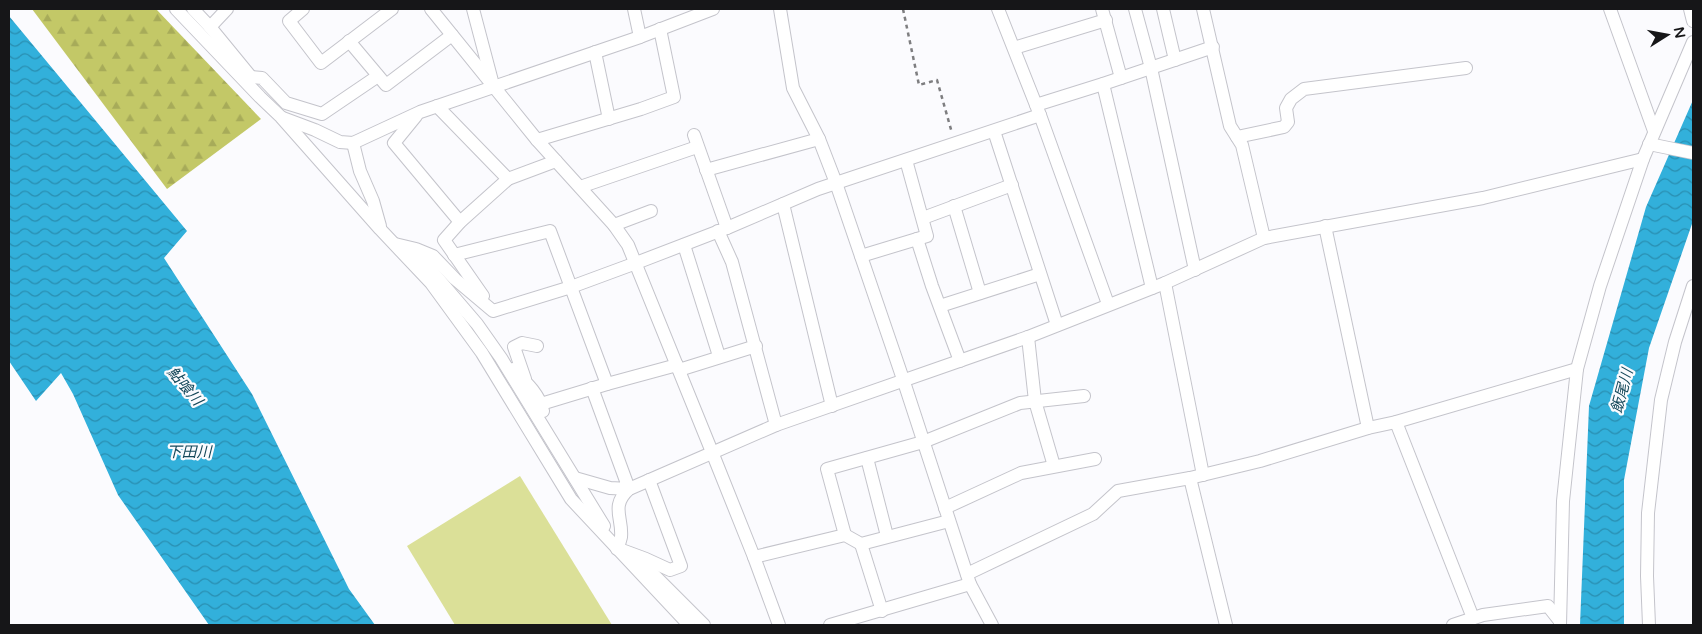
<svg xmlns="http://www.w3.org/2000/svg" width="1702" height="634" viewBox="0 0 1702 634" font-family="'Varela Round','Noto Sans JP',sans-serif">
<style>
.forest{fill:url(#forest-firs)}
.pitch{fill:#dbe098}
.water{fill:url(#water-waves)}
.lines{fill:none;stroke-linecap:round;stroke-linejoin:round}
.minor-casing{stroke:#c4c4cb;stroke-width:14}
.path{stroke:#7e7e80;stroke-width:2.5;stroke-dasharray:4 4;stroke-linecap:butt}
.minor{stroke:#fff;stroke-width:12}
.labels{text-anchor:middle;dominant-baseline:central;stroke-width:4.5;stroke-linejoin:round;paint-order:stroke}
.water-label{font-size:15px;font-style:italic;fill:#15485a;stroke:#fbfbfe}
</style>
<defs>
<pattern id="forest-firs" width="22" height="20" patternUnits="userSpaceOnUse" patternTransform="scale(1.25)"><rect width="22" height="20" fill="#c3c867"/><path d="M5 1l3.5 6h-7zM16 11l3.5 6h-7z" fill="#a7ab59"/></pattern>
<pattern id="water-waves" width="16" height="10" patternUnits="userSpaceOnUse" patternTransform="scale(1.25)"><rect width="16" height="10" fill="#32b0db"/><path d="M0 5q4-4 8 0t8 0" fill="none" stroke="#298eb1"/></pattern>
</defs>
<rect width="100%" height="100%" fill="#fbfbfe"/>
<path class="forest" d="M32 9H156L261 119 167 189Z"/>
<path class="pitch" d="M520 476 612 625H455L407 546Z"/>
<g class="water">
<path d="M9 16 187 231 164 258 252 394 349 589 375 625H209L118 495 73 394 61 373 36 401 9 361Z"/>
<path d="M1693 100V221L1649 348 1624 480V625H1580L1589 406 1646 207Z"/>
</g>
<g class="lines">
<defs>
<g id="minor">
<path d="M176 9 260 97 281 117 380 229 431 283 482 353 571 499 689 625"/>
<path d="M193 9 210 27 251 77"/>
<path d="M303 9 289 21 321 63 392 9"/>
<path d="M431 9 537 140 614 225 628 245 712 452 754 557 779 625"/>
<path d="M473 9 492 81"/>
<path d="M634 9 640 37"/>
<path d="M780 9 793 88 819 139 836 183 904 382 970 584 992 625"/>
<path d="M998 9 1040 115 1108 304"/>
<path d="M1102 9 1121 78"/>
<path d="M1135 9 1151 68 1195 270"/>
<path d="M1163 9 1175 60"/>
<path d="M1203 9 1230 126 1242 145 1264 238"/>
<path d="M1610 9 1654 131"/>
<path d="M1690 9 1693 21"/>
<path d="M210 27 227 9"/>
<path d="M349 41 386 85 452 35"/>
<path d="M1014 48 1106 20"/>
<path d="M595 52 609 119"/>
<path d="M251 77 262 78 286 103 322 114 378 76"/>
<path d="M1103 84 1152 288"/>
<path d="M1036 105 1103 84 1213 47"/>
<path d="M437 106 508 179"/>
<path d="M416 116 394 143 460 222"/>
<path d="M283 118 315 130 340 142 353 143 420 112 640 37 713 9"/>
<path d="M994 131 1057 325"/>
<path d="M694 135 727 228"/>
<path d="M1237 137 1284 127 1288 122 1286 108 1291 99 1304 89 1466 68"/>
<path d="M537 140 641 109 674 97 660 29"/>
<path d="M353 143 360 171 373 201 380 226"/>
<path d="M1649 144 1693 153"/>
<path d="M706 170 819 139"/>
<path d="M580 187 697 147"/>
<path d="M783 204 832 406"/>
<path d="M954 206 980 293"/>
<path d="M923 218 1012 185"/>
<path d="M614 225 651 211"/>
<path d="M1325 226 1368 428"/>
<path d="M718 231 732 262 776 425"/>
<path d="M917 239 932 286 960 361"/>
<path d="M395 244 416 249 433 256 455 279 493 311 571 287 636 263 727 228 818 189 1040 115"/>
<path d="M684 245 719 356"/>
<path d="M410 253 423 261 477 324 501 358 604 526"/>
<path d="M454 255 550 231 607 384"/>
<path d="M861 256 927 236 906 160"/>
<path d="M1165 283 1203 475"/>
<path d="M483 296 444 240 460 222 508 179 556 161"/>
<path d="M940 306 1040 274"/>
<path d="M1028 337 1035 401 1054 466"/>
<path d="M513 369C525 381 540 395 543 411"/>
<path d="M679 370 756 346"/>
<path d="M525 379 514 347 522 343 537 346"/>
<path d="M541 404 607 384 677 365"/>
<path d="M1396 422 1473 618"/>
<path d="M867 458 887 536"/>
<path d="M575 478 610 488 629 489 592 388"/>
<path d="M1190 478 1226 625"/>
<path d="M945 508 1021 473 1095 459"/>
<path d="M845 535 827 469 923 442 1020 403 1084 396"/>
<path d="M861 544 882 611"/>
<path d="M617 549C619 545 620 541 621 537 623 518 610 506 629 489L776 425 1028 337 1165 283 1264 238 1483 198 1643 159"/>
<path d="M619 549 646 559 670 570 681 566 649 480"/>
<path d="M754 557 845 535 861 544 949 521"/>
<path d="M642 563 704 625"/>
<path d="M967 574 1093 514 1118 491 1190 478 1260 461 1368 428 1396 422 1577 369"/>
<path d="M830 625 970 584"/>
<path d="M1453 625 1483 615 1548 606 1559 620"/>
<path d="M1560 625 1563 501 1577 369 1600 286 1643 159 1693 42"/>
<path d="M1649 625 1647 576 1648 513 1661 400 1675 342 1693 286"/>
</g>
</defs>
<use href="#minor" class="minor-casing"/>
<path class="path" d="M903 9 919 85 937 80 952 133"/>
<use href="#minor" class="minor"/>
</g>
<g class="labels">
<g class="water-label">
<text transform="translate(185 386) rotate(50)">鮎喰川</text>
<text transform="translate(1622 391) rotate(-75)">飯尾川</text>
<text x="189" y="452">下田川</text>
</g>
</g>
<rect width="1702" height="634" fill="none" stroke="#161618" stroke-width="20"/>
<g transform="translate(1667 35) rotate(79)" stroke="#fbfbfe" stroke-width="4" paint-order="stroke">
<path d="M0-4L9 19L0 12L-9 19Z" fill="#161618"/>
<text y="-8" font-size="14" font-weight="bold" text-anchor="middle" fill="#161618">N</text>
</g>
</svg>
